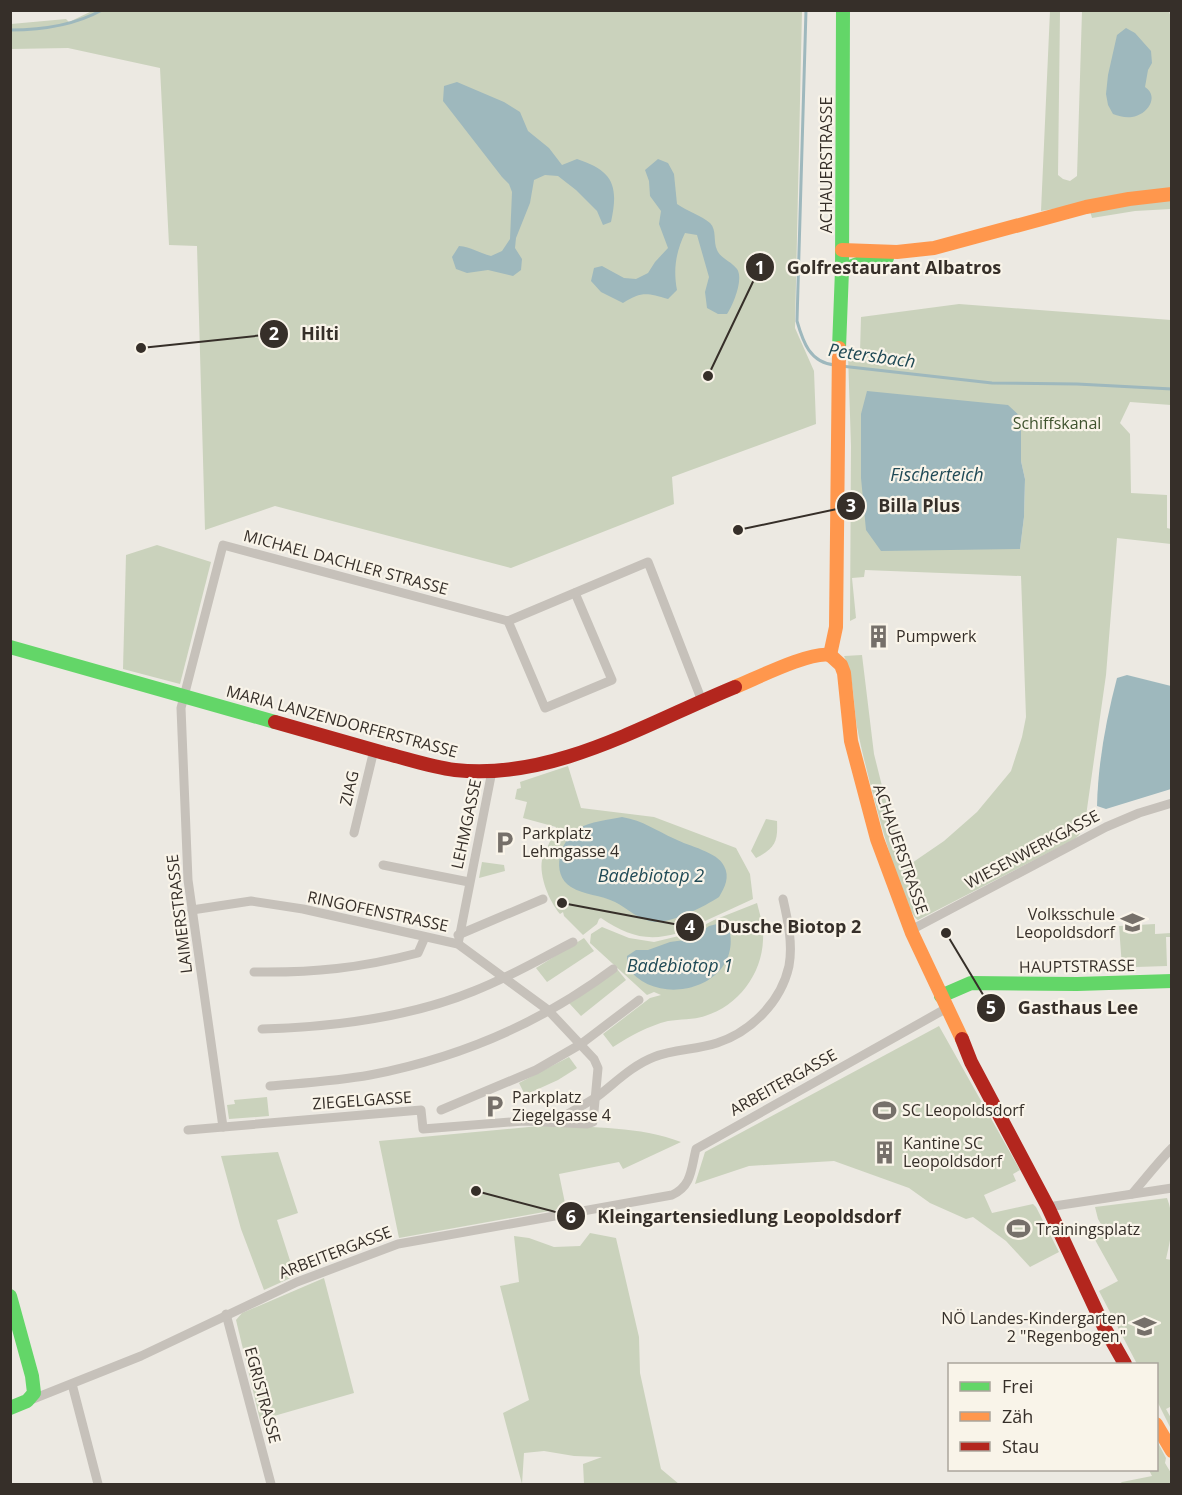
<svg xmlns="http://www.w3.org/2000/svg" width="1182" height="1495" viewBox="0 0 1182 1495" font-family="'Open Sans',sans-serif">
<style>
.green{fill:#cad2bc;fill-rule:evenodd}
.water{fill:#9eb8bd}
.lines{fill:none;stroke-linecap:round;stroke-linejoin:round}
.stream{stroke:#9eb8bd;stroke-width:3}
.street{stroke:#c6c1ba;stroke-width:9}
.fast{stroke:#63d668;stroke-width:14}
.slow{stroke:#ff974d;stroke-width:14}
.jam{stroke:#b3261e;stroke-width:14}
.labels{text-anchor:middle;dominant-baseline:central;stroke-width:4.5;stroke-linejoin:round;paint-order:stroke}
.street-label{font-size:16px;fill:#362f29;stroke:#f9f4e9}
.park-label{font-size:16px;fill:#3f532e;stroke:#f9f4e9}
.poi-label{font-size:16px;fill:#362f29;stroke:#f9f4e9;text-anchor:start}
.water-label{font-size:18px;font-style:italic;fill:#204a56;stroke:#f9f4e9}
.leader{fill:none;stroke:#362f29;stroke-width:2}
.callout-dot{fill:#362f29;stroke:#f9f4e9;stroke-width:2}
.mark-label{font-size:18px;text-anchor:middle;font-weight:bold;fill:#fff}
.callout-label{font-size:18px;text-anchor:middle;font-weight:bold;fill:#362f29;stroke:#f9f4e9;stroke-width:4.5;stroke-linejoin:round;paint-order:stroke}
</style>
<rect width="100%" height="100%" fill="#ece9e2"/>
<g class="green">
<path d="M92 11H802L795 328 814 371 816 424 672 477 674 504 511 568 275 506 205 530 197 246 169 245 160 68 68 48 11 49V24L66 19 69 22Z"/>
<path d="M1050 11H1060L1058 175 1063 179 1070 181 1077 176 1082 11H1169L1172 22 1171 189 1041 211Z"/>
<path d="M1171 199V209L1135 211 1092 218 1090 211Z"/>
<path d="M959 304 1171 320V405L1130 402 1120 423 1130 434 1131 493 1167 495V528L1171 529V544L1117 538 1106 675 1085 823 1079 835 1075 839 918 920C901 910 863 759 858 732 853 707 855 679 844 656L862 655 874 754 885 798 906 867 944 841 977 812 1011 771 1022 737 1026 717 1021 576 865 570 864 577 852 578 856 618 850 621 851 446 848 355 860 352 861 317ZM1021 417V461L1025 479 1024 517 1020 549Z"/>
<path d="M157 545 211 562 180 684 123 669 126 555Z"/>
<path d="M568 766 581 808 654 817 736 848 750 874 753 899 679 933C647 942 628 936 601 918L599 919 597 924 583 935 564 916 563 912 560 914C549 901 539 876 542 860L556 827 523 818 527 802 515 799 517 789 521 788 520 782Z"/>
<path d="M766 819 777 821C778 842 775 848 756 858L751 851Z"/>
<path d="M482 862 504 865 505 871 479 878Z"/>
<path d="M757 903C760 915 764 927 763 940 762 974 738 1006 705 1016 693 1020 680 1019 668 1021 648 1026 630 1036 613 1047L603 1034 650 998 661 995 654 992 647 995 590 943 591 934 602 927 629 938 654 942 687 934 714 920Z"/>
<path d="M1155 924V934L1171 933V937H1166L1167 966 1136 967V961L1129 962V967H1122L1119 926Z"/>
<path d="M584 938 594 951 547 982 536 968Z"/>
<path d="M617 969 626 980 581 1016 569 1003Z"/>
<path d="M939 1026 1020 1170 1013 1174 1016 1181 984 1195 992 1213 1033 1204 1036 1207 1059 1252 1030 1267 1006 1241 973 1217 966 1219 930 1203 909 1188 834 1161 749 1166 695 1184 705 1152Z"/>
<path d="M569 1057 577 1068 558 1080 525 1095 519 1083Z"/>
<path d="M267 1097 269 1116 229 1119 227 1105 235 1104 234 1100Z"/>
<path d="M550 1125C594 1128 639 1126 681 1142L623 1169 619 1162 559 1174 566 1208 399 1238 379 1141Z"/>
<path d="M278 1152 298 1213 277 1220 295 1276 264 1290 241 1229 221 1156Z"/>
<path d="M1167 1198C1175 1218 1171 1238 1166 1259L1172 1260V1406L1166 1409 1171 1418V1429L1157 1401 1156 1364H1137L1099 1291 1118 1281 1094 1238 1104 1229 1098 1219 1095 1207Z"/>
<path d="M590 1233 616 1238 639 1337 640 1373 661 1469 679 1484H584L583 1464 602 1457 574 1456 544 1451 524 1453 522 1484 503 1413 529 1400 500 1286 519 1282 514 1236 529 1238 554 1247 580 1246Z"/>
<path d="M324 1278 354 1393 260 1420 236 1320 242 1313Z"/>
<path d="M1157 1441 1166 1458 1165 1463 1171 1473V1484H1119L1122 1482 1152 1476 1149 1470H1156Z"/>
</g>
<g class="water">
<path d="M1126 28 1135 33 1151 51 1152 63 1148 70 1145 87C1160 97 1147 115 1132 117 1125 118 1119 116 1113 114L1108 105 1106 94 1108 75 1117 35Z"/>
<path d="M457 82 504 102 520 112 528 131 549 148 562 165 577 159C613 171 619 185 611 222L603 225 597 211 576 190 558 176 545 175 534 180 530 203 516 238 515 248 522 259 521 270 513 276 488 270 467 273 456 269 452 257 459 246C471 247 479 253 491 256L502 251 510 239 512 192 509 184 502 177 443 101 444 86Z"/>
<path d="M658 159 668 163 674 174 677 204C687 211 702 216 710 223 717 230 713 241 717 250 721 259 731 261 737 269 744 279 733 305 727 314H718L707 308 705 292 709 277 697 235 685 233C676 252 673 269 677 290L668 299C647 293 642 291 623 303L601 292 591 281 594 268 602 266 624 278 636 279 648 273 655 262 668 248 659 224 661 211 650 196 649 181 645 170Z"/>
<path d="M867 391 1008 405 1021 417V461L1025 479 1024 517 1020 549 881 551 866 530 861 478V414Z"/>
<path d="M1127 675 1171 686V789L1106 809 1097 806C1098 763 1106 720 1117 678Z"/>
<path d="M622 817C644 821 655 830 675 839 688 846 718 852 724 866 730 877 725 887 719 897 703 907 675 922 655 922 640 921 627 908 615 902 601 895 584 895 571 887 550 874 560 840 578 829 590 821 609 820 622 817Z"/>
<path d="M721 923 729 928C744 987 658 1011 627 967V956L636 950H648L670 942 692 939 709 926Z"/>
</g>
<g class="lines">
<g class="stream">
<path d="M806 10 797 321C803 342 810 363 835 365"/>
<path d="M10 30C41 30 75 25 102 10"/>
<path d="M841 366 992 383 1077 384 1172 389"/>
</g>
<g class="street">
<path d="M508 621 545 708 612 680 575 593"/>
<path d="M354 833 374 750"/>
<path d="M383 865 469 882"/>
<path d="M911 930 1106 827 1139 813 1172 803"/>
<path d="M458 935 543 899"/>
<path d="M458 944 492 771"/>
<path d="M254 972C313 973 361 968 418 953L425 937"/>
<path d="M262 1029C333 1027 408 1018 474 991 508 978 540 959 573 942"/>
<path d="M270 1086C303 1083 337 1081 370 1075 458 1058 541 1023 613 969"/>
<path d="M441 1110 536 1070 581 1044 639 1000"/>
<path d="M555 1122C569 1113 584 1105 598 1096 616 1082 633 1065 654 1057 674 1049 696 1050 717 1043 751 1032 781 1002 789 966 793 944 788 921 783 899"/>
<path d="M223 1127 188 880 181 708 223 545 508 621 648 562 702 701"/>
<path d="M188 1130 421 1110 423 1129 524 1121 587 1124 593 1122 598 1068 594 1059 548 1010 458 944 303 909 251 901 192 910"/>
<path d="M1132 1194C1146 1178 1157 1163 1172 1148"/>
<path d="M1048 1207 1172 1188"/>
<path d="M226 1314 271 1484"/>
<path d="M72 1384 98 1484"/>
<path d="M28 1401 141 1356 297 1282 398 1244 672 1195C692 1186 691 1169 696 1149L947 1008"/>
</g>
<g class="fast">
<path d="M842 270 860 263 887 258"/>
<path d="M839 348 842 270 843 10"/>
<path d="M10 647 275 722"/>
<path d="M941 996 971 983 1077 984 1172 981"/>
<path d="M10 1296 32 1376 34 1393 27 1401 10 1408"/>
</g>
<g class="slow">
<path d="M842 250 897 252 934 248 1086 207 1129 199 1172 194"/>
<path d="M830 655 841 665 844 673 851 741 877 839 912 933 962 1039"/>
<path d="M830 655 836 627 839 348"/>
<path d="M735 687C755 679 810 651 830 655"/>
<path d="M1156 1424 1172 1451"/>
</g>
<g class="jam">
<path d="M275 722C311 732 348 743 384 753 408 759 431 767 455 770 553 781 647 723 735 687"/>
<path d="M962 1039 971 1062 1048 1207 1104 1327 1125 1364"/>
</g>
</g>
<defs>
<symbol id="building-bare" viewBox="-9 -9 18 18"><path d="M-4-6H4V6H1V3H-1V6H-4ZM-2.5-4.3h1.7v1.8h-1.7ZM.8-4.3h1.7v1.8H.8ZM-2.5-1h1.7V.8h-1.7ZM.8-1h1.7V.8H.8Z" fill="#76706a" stroke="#f9f4e9" stroke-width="2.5" paint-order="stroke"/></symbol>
<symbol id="parking-bare" viewBox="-9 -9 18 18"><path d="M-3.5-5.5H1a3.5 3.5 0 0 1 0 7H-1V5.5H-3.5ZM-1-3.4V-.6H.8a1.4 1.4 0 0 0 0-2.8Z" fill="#76706a" stroke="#f9f4e9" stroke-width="2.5" paint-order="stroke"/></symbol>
<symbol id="school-bare" viewBox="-9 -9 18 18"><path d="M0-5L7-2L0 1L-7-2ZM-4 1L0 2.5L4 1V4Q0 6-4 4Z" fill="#76706a" stroke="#f9f4e9" stroke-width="2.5" paint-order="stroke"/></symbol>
<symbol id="stadium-bare" viewBox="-9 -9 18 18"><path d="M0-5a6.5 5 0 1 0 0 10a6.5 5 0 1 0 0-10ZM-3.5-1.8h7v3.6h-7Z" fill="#76706a" stroke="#f9f4e9" stroke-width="2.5" paint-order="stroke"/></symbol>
</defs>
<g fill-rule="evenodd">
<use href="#building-bare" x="862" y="620" width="33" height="33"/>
<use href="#parking-bare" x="488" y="826" width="33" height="33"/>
<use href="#school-bare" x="1116" y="906" width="33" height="33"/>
<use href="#parking-bare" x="478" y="1090" width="33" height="33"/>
<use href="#stadium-bare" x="868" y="1094" width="33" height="33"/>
<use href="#building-bare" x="868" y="1136" width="33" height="33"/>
<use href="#stadium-bare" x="1002" y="1212" width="33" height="33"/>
<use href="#school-bare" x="1128" y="1310" width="33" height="33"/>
</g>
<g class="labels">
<g class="street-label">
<text transform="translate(826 165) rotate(-90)">ACHAUERSTRASSE</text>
<text transform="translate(346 562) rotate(15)">MICHAEL DACHLER STRASSE</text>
<text transform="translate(342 721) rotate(15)">MARIA LANZENDORFERSTRASSE</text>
<text transform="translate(349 788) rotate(-77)">ZIAG</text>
<text transform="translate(466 824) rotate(-78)">LEHMGASSE</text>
<text transform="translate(901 849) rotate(71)">ACHAUERSTRASSE</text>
<text transform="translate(1032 849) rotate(-28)">WIESENWERKGASSE</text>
<text transform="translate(378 911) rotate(12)">RINGOFENSTRASSE</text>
<text transform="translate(179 914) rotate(-97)">LAIMERSTRASSE</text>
<text transform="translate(1077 966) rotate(-1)">HAUPTSTRASSE</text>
<text transform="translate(783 1082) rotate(-29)">ARBEITERGASSE</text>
<text transform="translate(362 1100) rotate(-4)">ZIEGELGASSE</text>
<text transform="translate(335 1252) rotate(-21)">ARBEITERGASSE</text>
<text transform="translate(263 1395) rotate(75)">EGRISTRASSE</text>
</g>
<g class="park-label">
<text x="1057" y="423">Schiffskanal</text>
</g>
<g class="poi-label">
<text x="896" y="636">Pumpwerk</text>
<text x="522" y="833">Parkplatz<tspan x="522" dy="18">Lehmgasse 4</tspan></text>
<text x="1115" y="914" text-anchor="end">Volksschule<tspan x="1115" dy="18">Leopoldsdorf</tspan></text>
<text x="512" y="1097">Parkplatz<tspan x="512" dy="18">Ziegelgasse 4</tspan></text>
<text x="902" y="1110">SC Leopoldsdorf</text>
<text x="903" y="1143">Kantine SC<tspan x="903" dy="18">Leopoldsdorf</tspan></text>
<text x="1036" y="1229">Trainingsplatz</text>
<text x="1126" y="1318" text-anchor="end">NÖ Landes-Kindergarten<tspan x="1126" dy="18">2 "Regenbogen"</tspan></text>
</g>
<g class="water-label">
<text transform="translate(872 355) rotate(8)">Petersbach</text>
<text x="937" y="474">Fischerteich</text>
<text x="651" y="875">Badebiotop 2</text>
<text x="680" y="965">Badebiotop 1</text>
</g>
</g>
<path class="leader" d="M708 376L760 267M141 348L274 334M738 530L851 506M562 903L690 927M946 933L991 1008M476 1191L571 1216"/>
<g class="callout-dot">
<circle cx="708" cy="376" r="6"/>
<circle cx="141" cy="348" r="6"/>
<circle cx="738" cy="530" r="6"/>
<circle cx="562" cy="903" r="6"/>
<circle cx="946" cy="933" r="6"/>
<circle cx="476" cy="1191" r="6"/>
<circle cx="760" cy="267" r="15"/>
<circle cx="274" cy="334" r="15"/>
<circle cx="851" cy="506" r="15"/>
<circle cx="690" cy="927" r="15"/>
<circle cx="991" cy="1008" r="15"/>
<circle cx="571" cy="1216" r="15"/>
</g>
<g class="mark-label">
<text x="760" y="274">1</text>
<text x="274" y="340">2</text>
<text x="851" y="512">3</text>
<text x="690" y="933">4</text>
<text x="991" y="1014">5</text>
<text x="571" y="1223">6</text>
</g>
<g class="callout-label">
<text x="894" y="274">Golfrestaurant Albatros</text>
<text x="320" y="340">Hilti</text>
<text x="919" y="512">Billa Plus</text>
<text x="789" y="933">Dusche Biotop 2</text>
<text x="1078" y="1014">Gasthaus Lee</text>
<text x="749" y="1223">Kleingartensiedlung Leopoldsdorf</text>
</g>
<rect width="1182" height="1495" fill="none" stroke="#362f29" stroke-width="24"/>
<rect x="948" y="1363" width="210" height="108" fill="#f9f4e9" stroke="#aba59c" stroke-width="1.5"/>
<rect x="960" y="1382" width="30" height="9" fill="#63d668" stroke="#aba59c" stroke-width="1.5"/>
<text x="1002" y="1393" font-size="18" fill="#362f29">Frei</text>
<rect x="960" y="1412" width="30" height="9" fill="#ff974d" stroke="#aba59c" stroke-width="1.5"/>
<text x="1002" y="1423" font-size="18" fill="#362f29">Zäh</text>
<rect x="960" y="1442" width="30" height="9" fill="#b3261e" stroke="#aba59c" stroke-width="1.5"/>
<text x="1002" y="1453" font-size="18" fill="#362f29">Stau</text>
</svg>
